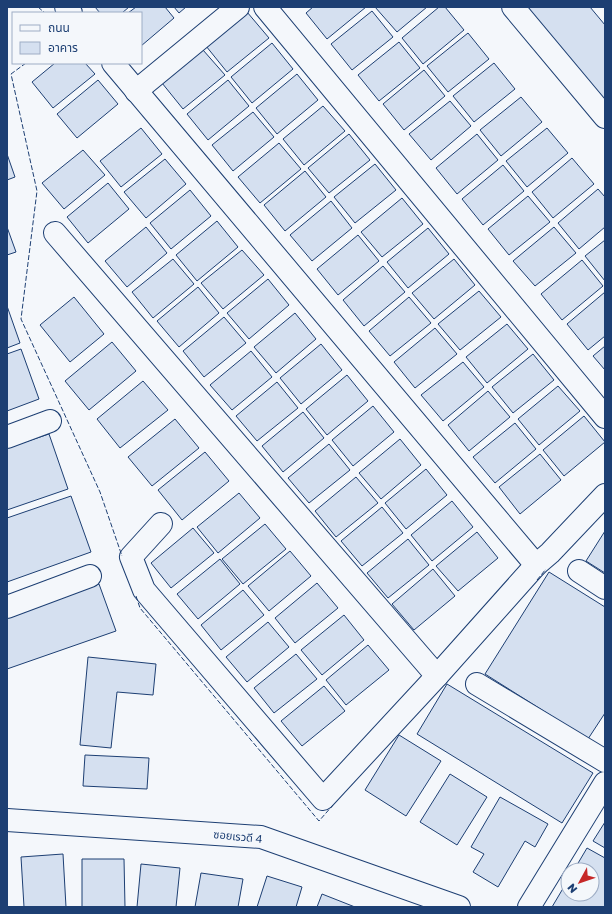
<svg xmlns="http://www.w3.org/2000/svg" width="612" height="914" viewBox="0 0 612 914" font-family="'Golos Text','Noto Sans Thai',sans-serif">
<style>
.building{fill:#d5e0f0;stroke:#1d3f73}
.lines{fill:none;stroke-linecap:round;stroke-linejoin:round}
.street-casing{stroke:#1d3f73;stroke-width:24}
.street{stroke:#f4f7fb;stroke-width:22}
.fence{stroke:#1d3f73;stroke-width:1;stroke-dasharray:5 2;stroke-linecap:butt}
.labels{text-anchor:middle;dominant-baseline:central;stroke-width:3;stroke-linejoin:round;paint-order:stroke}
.street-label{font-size:11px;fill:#1d3f73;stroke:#f4f7fb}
</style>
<rect width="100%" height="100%" fill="#f4f7fb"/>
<g class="building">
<path d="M95 7H129L122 13H100Z"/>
<path d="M136 7H165L174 18 141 46V13H128Z"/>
<path d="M174 7H186L179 13Z"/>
<path d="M313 7H366L327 39 306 13Z"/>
<path d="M375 7H427L397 32Z"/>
<path d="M439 7H445L464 30 423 64 402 38Z"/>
<path d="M526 7H590L605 25V103Z"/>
<path d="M372 11 393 37 352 70 331 44Z"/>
<path d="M247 12 269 38 227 72 206 46Z"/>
<path d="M468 33 489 59 448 92 427 66Z"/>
<path d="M399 42 420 68 379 101 358 75Z"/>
<path d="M272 43 293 69 252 103 231 77Z"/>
<path d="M203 50 225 75 183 109 162 83Z"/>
<path d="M55 63H85L95 74 53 108 32 82Z"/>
<path d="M494 63 515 89 474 122 453 96Z"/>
<path d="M424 70 445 96 404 130 383 104Z"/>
<path d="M297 74 318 100 277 134 256 108Z"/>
<path d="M98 80 118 104 77 138 57 114Z"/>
<path d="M228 80 249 106 208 140 187 114Z"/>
<path d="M521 97 542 122 501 156 480 130Z"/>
<path d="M450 101 471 126 431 160 409 134Z"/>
<path d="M323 106 345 131 304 165 283 139Z"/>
<path d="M253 112 274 137 233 171 212 145Z"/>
<path d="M141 128 162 154 121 187 100 161Z"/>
<path d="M547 128 568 153 527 187 506 161Z"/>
<path d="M349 134 370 160 329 193 308 168Z"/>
<path d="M477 134 498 160 457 194 436 168Z"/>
<path d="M279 143 301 169 260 203 238 177Z"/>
<path d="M83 150 105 175 64 209 42 183Z"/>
<path d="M7 154 15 177 7 180Z"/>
<path d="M572 158 594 184 553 218 532 192Z"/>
<path d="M165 159 186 184 146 218 124 192Z"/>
<path d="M375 164 396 190 355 223 334 197Z"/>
<path d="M503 165 524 191 483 225 462 199Z"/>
<path d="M305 171 326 197 285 231 264 205Z"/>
<path d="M108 183 129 209 88 243 67 217Z"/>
<path d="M598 189 605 197V227L579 249 558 223Z"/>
<path d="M190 190 211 216 171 249 150 223Z"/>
<path d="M528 196 550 222 509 255 488 229Z"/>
<path d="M402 198 423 224 382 257 361 232Z"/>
<path d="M331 201 352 228 312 261 290 235Z"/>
<path d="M217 221 238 247 197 281 176 255Z"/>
<path d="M7 227 16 252 7 255Z"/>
<path d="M146 227 167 253 127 287 105 261Z"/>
<path d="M554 227 576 253 535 286 513 261Z"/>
<path d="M428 228 449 254 408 288 387 262Z"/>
<path d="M358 235 379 261 338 295 317 269Z"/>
<path d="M605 240V281L585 256Z"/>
<path d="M242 250 264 275 223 309 201 283Z"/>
<path d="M173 259 194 284 153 318 132 292Z"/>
<path d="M454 259 475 285 434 319 412 293Z"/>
<path d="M582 260 603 286 562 320 541 294Z"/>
<path d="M383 266 405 292 364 326 343 300Z"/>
<path d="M268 279 289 305 249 339 227 313Z"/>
<path d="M198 287 219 313 179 347 157 321Z"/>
<path d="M479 291 501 317 460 350 438 324Z"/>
<path d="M605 292V336L588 350 567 324Z"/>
<path d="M74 297 104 334 70 362 40 325Z"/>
<path d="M409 297 431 323 390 356 369 331Z"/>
<path d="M7 306 20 343 7 348Z"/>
<path d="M295 313 316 339 276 373 254 347Z"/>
<path d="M224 317 246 343 204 377 183 351Z"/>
<path d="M507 324 528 349 487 383 466 357Z"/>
<path d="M435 328 457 354 415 388 394 362Z"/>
<path d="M112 342 136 371 89 410 65 381Z"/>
<path d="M321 344 342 370 301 404 280 378Z"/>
<path d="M605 346V370L593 356Z"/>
<path d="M21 349 39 399 7 411V354Z"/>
<path d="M251 351 272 377 232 410 210 385Z"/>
<path d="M533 354 554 380 513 413 492 387Z"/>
<path d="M463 362 484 387 443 421 421 395Z"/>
<path d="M347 375 368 401 327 435 306 409Z"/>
<path d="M143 381 168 410 120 448 97 419Z"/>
<path d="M277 382 298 408 257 441 236 416Z"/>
<path d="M558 386 580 411 539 445 518 419Z"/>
<path d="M488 391 510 417 469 451 448 425Z"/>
<path d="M373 406 394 432 353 466 332 440Z"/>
<path d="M303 412 324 438 283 472 262 446Z"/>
<path d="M584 416 605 442 564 476 543 450Z"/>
<path d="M175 419 199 448 152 486 128 457Z"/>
<path d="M515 423 536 449 495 483 473 457Z"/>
<path d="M49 434 68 489 7 510V448Z"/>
<path d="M400 439 421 465 381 499 359 473Z"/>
<path d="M329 444 350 470 309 503 288 478Z"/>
<path d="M205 452 229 481 182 520 158 490Z"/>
<path d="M540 454 561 480 520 514 499 487Z"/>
<path d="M426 469 447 495 406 529 385 503Z"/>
<path d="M356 477 378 503 336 537 315 511Z"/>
<path d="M239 493 260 518 218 553 197 527Z"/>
<path d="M71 496 91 552 7 582V518Z"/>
<path d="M452 501 473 527 432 561 411 535Z"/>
<path d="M382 507 403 533 362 566 341 541Z"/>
<path d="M265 524 286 549 243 584 222 559Z"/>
<path d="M193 528 214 553 171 588 151 563Z"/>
<path d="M605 531V573L586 561Z"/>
<path d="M477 532 498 558 458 591 436 566Z"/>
<path d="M408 539 429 565 388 598 367 573Z"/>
<path d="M290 551 311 576 269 611 248 586Z"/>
<path d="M220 559 240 584 198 619 177 594Z"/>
<path d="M433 569 455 596 414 630 392 604Z"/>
<path d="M549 572 605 607V713L588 739 485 674Z"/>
<path d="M317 583 338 608 295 643 275 618Z"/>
<path d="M99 584 116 631 7 669V617Z"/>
<path d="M243 590 264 615 221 650 201 625Z"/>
<path d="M344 615 364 640 322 675 301 650Z"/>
<path d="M268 622 289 647 247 682 226 657Z"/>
<path d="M368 645 389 670 346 705 326 680Z"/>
<path d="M296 654 317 679 274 713 254 688Z"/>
<path d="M88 657 156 664 153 695 117 692 111 748 80 745Z"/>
<path d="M447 684 593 773 562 823 417 734Z"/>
<path d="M324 686 345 711 302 746 281 721Z"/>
<path d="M399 735 441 761 406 816 365 790Z"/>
<path d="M85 755 149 758 147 789 83 786Z"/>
<path d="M450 774 487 797 457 845 420 822Z"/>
<path d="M500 797 548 824 535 847 525 841 498 887 473 872 484 854 471 847Z"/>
<path d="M605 822V848L593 841Z"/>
<path d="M587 848 605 858V907H552L568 880V894H592V870H574Z"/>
<path d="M63 854 66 907H24L21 857Z"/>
<path d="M82 859H124L125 907H82Z"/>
<path d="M141 864 180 868 176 907H137Z"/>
<path d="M201 873 243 879 238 907H195Z"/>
<path d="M267 876 302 887 296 907H257Z"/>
<path d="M322 894 355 907H317Z"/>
</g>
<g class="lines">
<defs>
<g id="street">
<path d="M66 7 71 13"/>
<path d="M265 7 605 417"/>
<path d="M513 7 605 117"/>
<path d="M113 63 536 565"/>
<path d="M136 91 238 7"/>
<path d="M55 233 437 676"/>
<path d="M7 437 50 421"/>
<path d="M161 524 131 557 144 590 323 799 437 676 536 565 550 553 605 495"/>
<path d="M579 571 605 588"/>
<path d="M7 607 90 576"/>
<path d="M477 684 605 761"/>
<path d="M7 820 261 837 459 907"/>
<path d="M529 907 605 783"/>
</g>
</defs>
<use href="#street" class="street-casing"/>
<use href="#street" class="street"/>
<g class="fence">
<path d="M38 7 45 13"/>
<path d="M26 63 11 74 37 191 21 319 100 492 122 556"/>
<path d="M537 580 546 569"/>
<path d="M136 596 140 608 319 821 333 805"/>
</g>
</g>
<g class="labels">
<g class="street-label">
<text transform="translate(238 836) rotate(6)">ซอยเรวดี 4</text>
</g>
</g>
<rect width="612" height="914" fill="none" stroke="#1d3f73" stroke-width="16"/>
<rect x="12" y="12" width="130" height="52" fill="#f4f7fb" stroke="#9eadc5"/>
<rect x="20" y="25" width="20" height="6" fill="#f4f7fb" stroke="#9eadc5"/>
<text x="48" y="32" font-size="12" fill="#1d3f73">ถนน</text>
<rect x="20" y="42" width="20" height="12" fill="#d5e0f0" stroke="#9eadc5"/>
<text x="48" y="52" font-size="12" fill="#1d3f73">อาคาร</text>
<g transform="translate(580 882) rotate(230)"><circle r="19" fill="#f4f7fb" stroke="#9eadc5"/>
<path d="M0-3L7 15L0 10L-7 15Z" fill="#c62828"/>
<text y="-6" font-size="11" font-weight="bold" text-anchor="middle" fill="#1d3f73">N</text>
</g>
</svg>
